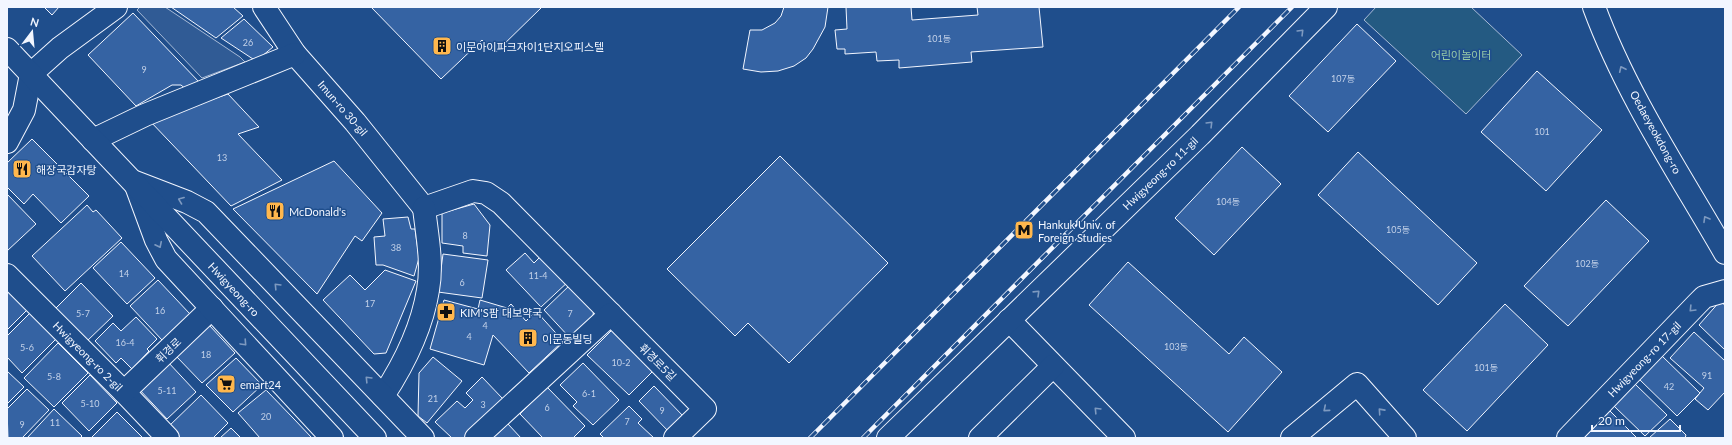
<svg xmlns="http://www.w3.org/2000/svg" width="1732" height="445" viewBox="0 0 1732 445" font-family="Lato,'Noto Sans KR',sans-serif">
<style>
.green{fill:#245a82;stroke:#a8bbd7}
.parking{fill:#305b95;stroke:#a8bbd7}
.building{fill:#3563a3;stroke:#f2f6ff}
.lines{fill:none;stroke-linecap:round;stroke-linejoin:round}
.minor-casing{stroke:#f2f6ff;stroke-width:24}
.tertiary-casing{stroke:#f2f6ff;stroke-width:24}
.secondary-casing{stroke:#f2f6ff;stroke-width:24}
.minor{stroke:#1f4e8c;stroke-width:22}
.tertiary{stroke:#1f4e8c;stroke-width:22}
.secondary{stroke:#1f4e8c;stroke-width:22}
.rail-casing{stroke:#f2f6ff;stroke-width:4.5}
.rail{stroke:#1f4e8c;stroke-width:3;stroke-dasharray:9;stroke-linecap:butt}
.oneway{stroke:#7e9ac0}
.labels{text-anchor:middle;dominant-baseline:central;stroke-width:3;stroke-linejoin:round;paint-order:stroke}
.number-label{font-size:9px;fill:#c3d1e8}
.poi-label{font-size:11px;fill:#f2f6ff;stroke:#1f4e8c;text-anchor:start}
.park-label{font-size:11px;fill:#97c8a6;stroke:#1f4e8c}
.street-label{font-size:11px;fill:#f2f6ff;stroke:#1f4e8c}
</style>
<rect width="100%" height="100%" fill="#1f4e8c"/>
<path class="green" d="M1376 7H1471L1522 55 1466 114 1364 20Z"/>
<path class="parking" d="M140 7H165L240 57 245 62 202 78 137 10Z"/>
<g class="building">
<path d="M44 7H59L52 15Z"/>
<path d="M171 7H233L243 16 216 38Z"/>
<path d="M371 7H542L495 53 482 40 441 79Z"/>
<path d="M784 7H828L825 27 813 49 806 58 794 66 778 71 761 72 743 69 750 30H762L775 23 781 16Z"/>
<path d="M846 7H911L912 20 978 15 977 7H1039L1043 47 971 52 972 62 899 68V60L877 61 876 52 845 54V49H837L835 30 847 29Z"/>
<path d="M133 13 200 83 188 91 181 85H172L136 106 88 55Z"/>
<path d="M244 19 273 47 256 61 221 38Z"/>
<path d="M1357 24 1396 61 1328 132 1289 96Z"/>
<path d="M1537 71 1602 130 1546 191 1481 132Z"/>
<path d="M228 94 259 127 238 134 282 180 231 206 149 120Z"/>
<path d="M32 139 89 196 61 223 33 194 24 204 7 187V163Z"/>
<path d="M1242 147 1281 184 1214 255 1175 218Z"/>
<path d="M1358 152 1477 263 1438 305 1318 195Z"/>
<path d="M780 156 888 263 789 363 748 323 735 336 667 269Z"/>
<path d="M334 161 382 213 362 241 355 236 317 294 233 209Z"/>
<path d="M7 194 36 224 7 251Z"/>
<path d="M1606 200 1649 241 1568 326 1524 286Z"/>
<path d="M474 204 490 225 487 256 463 253V246L442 243V213Z"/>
<path d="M87 205 93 212 96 210 122 238 65 291 32 256Z"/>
<path d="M408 217 411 229H415L419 258 414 276 383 265H376L374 237 385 236 383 219Z"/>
<path d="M121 242 155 278 127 304 93 268Z"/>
<path d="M545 252 570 280 541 307 506 270 525 253 534 263Z"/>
<path d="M443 254 488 260 482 298 438 292Z"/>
<path d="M1128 262 1229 354 1244 337 1282 372 1228 432 1089 305Z"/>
<path d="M385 270 416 281 386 353 374 354 323 300 350 275 365 290Z"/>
<path d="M158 280 190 314 162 340 130 306Z"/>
<path d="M81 283 113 316 86 342 54 310Z"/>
<path d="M572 283 594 307 593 316 570 338 544 310Z"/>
<path d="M7 287 29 308 7 330Z"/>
<path d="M444 300 478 309 480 300 507 308 511 304 526 321 536 311 563 341 529 373 493 335 484 365 430 349Z"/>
<path d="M1721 300 1725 306V350L1699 325Z"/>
<path d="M1505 304 1548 345 1467 431 1423 390Z"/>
<path d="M31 312 57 338 22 373 7 357V336Z"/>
<path d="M136 317 157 339 147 349 149 351 132 369 121 358 116 363 95 341 113 323 121 331Z"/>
<path d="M209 325 235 353 202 383 176 356Z"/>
<path d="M613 329 654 370 629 395 587 355Z"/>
<path d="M1694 332 1725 361V392L1708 410 1695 399 1704 388 1670 358Z"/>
<path d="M58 343 88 373 54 407 24 378Z"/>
<path d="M1661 355 1700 393 1677 416 1638 378Z"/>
<path d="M433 357 462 381 427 423 418 416 419 373Z"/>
<path d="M236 358 262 385 233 412 206 385Z"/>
<path d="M167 361 196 392 167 419 138 388Z"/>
<path d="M583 363 619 400 593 425 573 406 577 402 560 385Z"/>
<path d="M7 371 24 387 7 404Z"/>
<path d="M90 375 117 403 89 431 62 403Z"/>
<path d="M482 377 503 399 465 438H452L435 422 457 401 465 408 473 400 466 393Z"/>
<path d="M1635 384 1667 415 1645 436 1614 406Z"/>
<path d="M654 386 685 418 670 433 639 401Z"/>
<path d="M547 387 585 426 573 438H543L520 414Z"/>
<path d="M27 389 49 410 22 438H8L7 409Z"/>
<path d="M266 390 294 419 312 438H260L238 413Z"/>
<path d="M201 395 228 423 213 438H177L167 428Z"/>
<path d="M629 406 642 419 638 423 654 438H604L600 434Z"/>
<path d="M54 409 82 436 80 438H27Z"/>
<path d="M1610 411 1637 438H1584Z"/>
<path d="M117 412 143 438H91Z"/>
<path d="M1670 419 1686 435 1685 438H1649Z"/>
<path d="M508 424 521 438H493Z"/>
<path d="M231 428 241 438H220Z"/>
</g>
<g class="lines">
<defs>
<g id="minor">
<path d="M264 7 295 54 355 122 424 208"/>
<path d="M93 140 145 115 295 54"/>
<path d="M7 142 24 110 31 74 60 48 116 7"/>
<path d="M424 208 473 191 486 193 501 203 705 409 675 438"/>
<path d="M7 275 124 392 168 438"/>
<path d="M1009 320 1124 438"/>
<path d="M124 392 212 308"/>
<path d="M383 396C404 364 422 328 428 290 433 263 427 235 424 208"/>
<path d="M476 438 611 314"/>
<path d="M888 438 1200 135 1326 7"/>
<path d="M980 438 1053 366"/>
<path d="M1292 438 1357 384 1405 438"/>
<path d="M1568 438 1698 303 1704 297 1725 291"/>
</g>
<g id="tertiary">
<path d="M1594 7C1626 94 1679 173 1725 253"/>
<path d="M135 182 187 202 206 212 423 438"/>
<path d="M135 183 156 240 166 259 332 438"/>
</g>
<path id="secondary" d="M7 49 375 438"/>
</defs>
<use href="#minor" class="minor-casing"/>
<use href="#tertiary" class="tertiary-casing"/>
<use href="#secondary" class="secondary-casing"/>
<use href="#minor" class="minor"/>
<use href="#tertiary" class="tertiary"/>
<use href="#secondary" class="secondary"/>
<defs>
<g id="rail">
<path d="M810 438 1239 7"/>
<path d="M863 438 1292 7"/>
</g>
</defs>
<use href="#rail" class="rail-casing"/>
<use href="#rail" class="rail"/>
</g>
<defs><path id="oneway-chevron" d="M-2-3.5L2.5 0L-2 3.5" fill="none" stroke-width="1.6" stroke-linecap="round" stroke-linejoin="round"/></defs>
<g class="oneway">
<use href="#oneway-chevron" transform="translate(1301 32) rotate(-45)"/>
<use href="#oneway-chevron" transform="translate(1622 69) rotate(-115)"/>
<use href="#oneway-chevron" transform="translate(1210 124) rotate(-45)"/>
<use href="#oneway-chevron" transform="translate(181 200) rotate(-159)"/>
<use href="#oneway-chevron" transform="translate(1706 219) rotate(-120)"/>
<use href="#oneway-chevron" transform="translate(159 245) rotate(64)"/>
<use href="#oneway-chevron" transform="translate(277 286) rotate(-134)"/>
<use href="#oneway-chevron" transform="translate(1037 293) rotate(-44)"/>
<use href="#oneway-chevron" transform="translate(1692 309) rotate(134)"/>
<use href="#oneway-chevron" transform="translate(244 343) rotate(47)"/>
<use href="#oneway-chevron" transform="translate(368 379) rotate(-134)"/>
<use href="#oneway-chevron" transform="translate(1326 409) rotate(140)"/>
<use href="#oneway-chevron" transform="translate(1097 410) rotate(-134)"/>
<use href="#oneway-chevron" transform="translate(1381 411) rotate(-132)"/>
</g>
<defs>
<symbol id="building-square" viewBox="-11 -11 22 22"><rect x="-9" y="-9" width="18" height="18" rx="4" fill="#ffb74d" stroke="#1f4e8c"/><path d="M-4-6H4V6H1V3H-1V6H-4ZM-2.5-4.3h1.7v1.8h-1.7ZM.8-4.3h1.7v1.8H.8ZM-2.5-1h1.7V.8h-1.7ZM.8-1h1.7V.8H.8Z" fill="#111"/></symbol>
<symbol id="restaurant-square" viewBox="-11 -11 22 22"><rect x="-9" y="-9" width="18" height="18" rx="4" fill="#ffb74d" stroke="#1f4e8c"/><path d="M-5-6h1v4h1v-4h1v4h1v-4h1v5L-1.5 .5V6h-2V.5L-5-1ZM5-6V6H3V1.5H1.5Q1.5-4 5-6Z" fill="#111"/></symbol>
<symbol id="metro-square" viewBox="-11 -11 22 22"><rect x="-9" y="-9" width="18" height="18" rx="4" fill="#ffb74d" stroke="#1f4e8c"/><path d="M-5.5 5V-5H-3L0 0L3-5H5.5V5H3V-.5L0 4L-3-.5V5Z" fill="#111"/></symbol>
<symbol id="pharmacy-square" viewBox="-11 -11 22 22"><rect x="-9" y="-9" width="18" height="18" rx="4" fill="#ffb74d" stroke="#1f4e8c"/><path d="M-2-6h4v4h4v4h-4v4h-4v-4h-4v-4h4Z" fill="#111"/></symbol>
<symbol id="supermarket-square" viewBox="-11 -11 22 22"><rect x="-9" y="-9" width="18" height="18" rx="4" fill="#ffb74d" stroke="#1f4e8c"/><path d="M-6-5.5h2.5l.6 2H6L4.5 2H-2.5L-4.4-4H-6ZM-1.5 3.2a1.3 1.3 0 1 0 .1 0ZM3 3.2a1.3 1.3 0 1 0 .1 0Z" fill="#111"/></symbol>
</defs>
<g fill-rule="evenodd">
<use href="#building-square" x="431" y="35" width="22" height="22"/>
<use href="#restaurant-square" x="11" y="158" width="22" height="22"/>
<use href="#restaurant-square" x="264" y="200" width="22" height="22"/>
<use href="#metro-square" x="1013" y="219" width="22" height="22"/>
<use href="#pharmacy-square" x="435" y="301" width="22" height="22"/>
<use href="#building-square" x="517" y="327" width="22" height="22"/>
<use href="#supermarket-square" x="215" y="373" width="22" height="22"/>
</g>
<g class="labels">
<g class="number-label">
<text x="939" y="38">101동</text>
<text x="248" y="42">26</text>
<text x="144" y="69">9</text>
<text x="1343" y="78">107동</text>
<text x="1542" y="131">101</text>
<text x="222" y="157">13</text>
<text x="1228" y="201">104동</text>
<text x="1398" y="229">105동</text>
<text x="465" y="235">8</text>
<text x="396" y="247">38</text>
<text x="1587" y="263">102동</text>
<text x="124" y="273">14</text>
<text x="538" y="275">11-4</text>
<text x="462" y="282">6</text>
<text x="370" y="303">17</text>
<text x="160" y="310">16</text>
<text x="83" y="313">5-7</text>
<text x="570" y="313">7</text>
<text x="485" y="325">4</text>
<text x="469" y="336">4</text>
<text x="125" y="342">16-4</text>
<text x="1176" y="346">103동</text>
<text x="27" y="347">5-6</text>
<text x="206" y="354">18</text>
<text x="621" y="362">10-2</text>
<text x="1486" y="367">101동</text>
<text x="1707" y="375">91</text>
<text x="54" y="376">5-8</text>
<text x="1669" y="386">42</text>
<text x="167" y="390">5-11</text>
<text x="589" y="393">6-1</text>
<text x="433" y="398">21</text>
<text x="90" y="403">5-10</text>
<text x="483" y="404">3</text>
<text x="547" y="407">6</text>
<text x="662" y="410">9</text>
<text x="266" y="416">20</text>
<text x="627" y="421">7</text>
<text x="55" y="422">11</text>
<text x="22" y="424">9</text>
</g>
<g class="poi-label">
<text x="456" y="46">이문아이파크자이1단지오피스텔</text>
<text x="36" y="169">해장국감자탕</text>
<text x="289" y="211">McDonald's</text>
<text x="1038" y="224">Hankuk Univ. of<tspan x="1038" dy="13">Foreign Studies</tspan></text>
<text x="460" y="312">KIM'S팜 대보약국</text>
<text x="542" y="338">이문동빌딩</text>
<text x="240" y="384">emart24</text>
</g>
<g class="park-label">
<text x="1461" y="54">어린이놀이터</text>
</g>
<g class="street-label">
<text transform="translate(343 108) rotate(49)">Imun-ro 30-gil</text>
<text transform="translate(1656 132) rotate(61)">Oedaeyeokdong-ro</text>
<text transform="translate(1160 173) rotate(-44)">Hwigyeong-ro 11-gil</text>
<text transform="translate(234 289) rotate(47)">Hwigyeong-ro</text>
<text transform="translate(168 350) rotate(-44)">휘경로</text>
<text transform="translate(88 356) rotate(45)">Hwigyeong-ro 2-gil</text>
<text transform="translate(1644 359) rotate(-46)">Hwigyeong-ro 17-gil</text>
<text transform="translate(658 362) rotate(45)">휘경로5길</text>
</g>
</g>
<rect width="1732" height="445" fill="none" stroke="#f2f6ff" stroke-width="16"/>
<g transform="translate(32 32) rotate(16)" stroke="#1f4e8c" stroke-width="3" paint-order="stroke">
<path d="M0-3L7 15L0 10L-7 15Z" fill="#f2f6ff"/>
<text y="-6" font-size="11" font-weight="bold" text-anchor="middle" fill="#f2f6ff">N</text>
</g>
<path d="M1592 425v6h88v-6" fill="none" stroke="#f2f6ff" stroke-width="2"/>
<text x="1598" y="425" font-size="12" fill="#f2f6ff" stroke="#1f4e8c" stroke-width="3" paint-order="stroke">20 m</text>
</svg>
